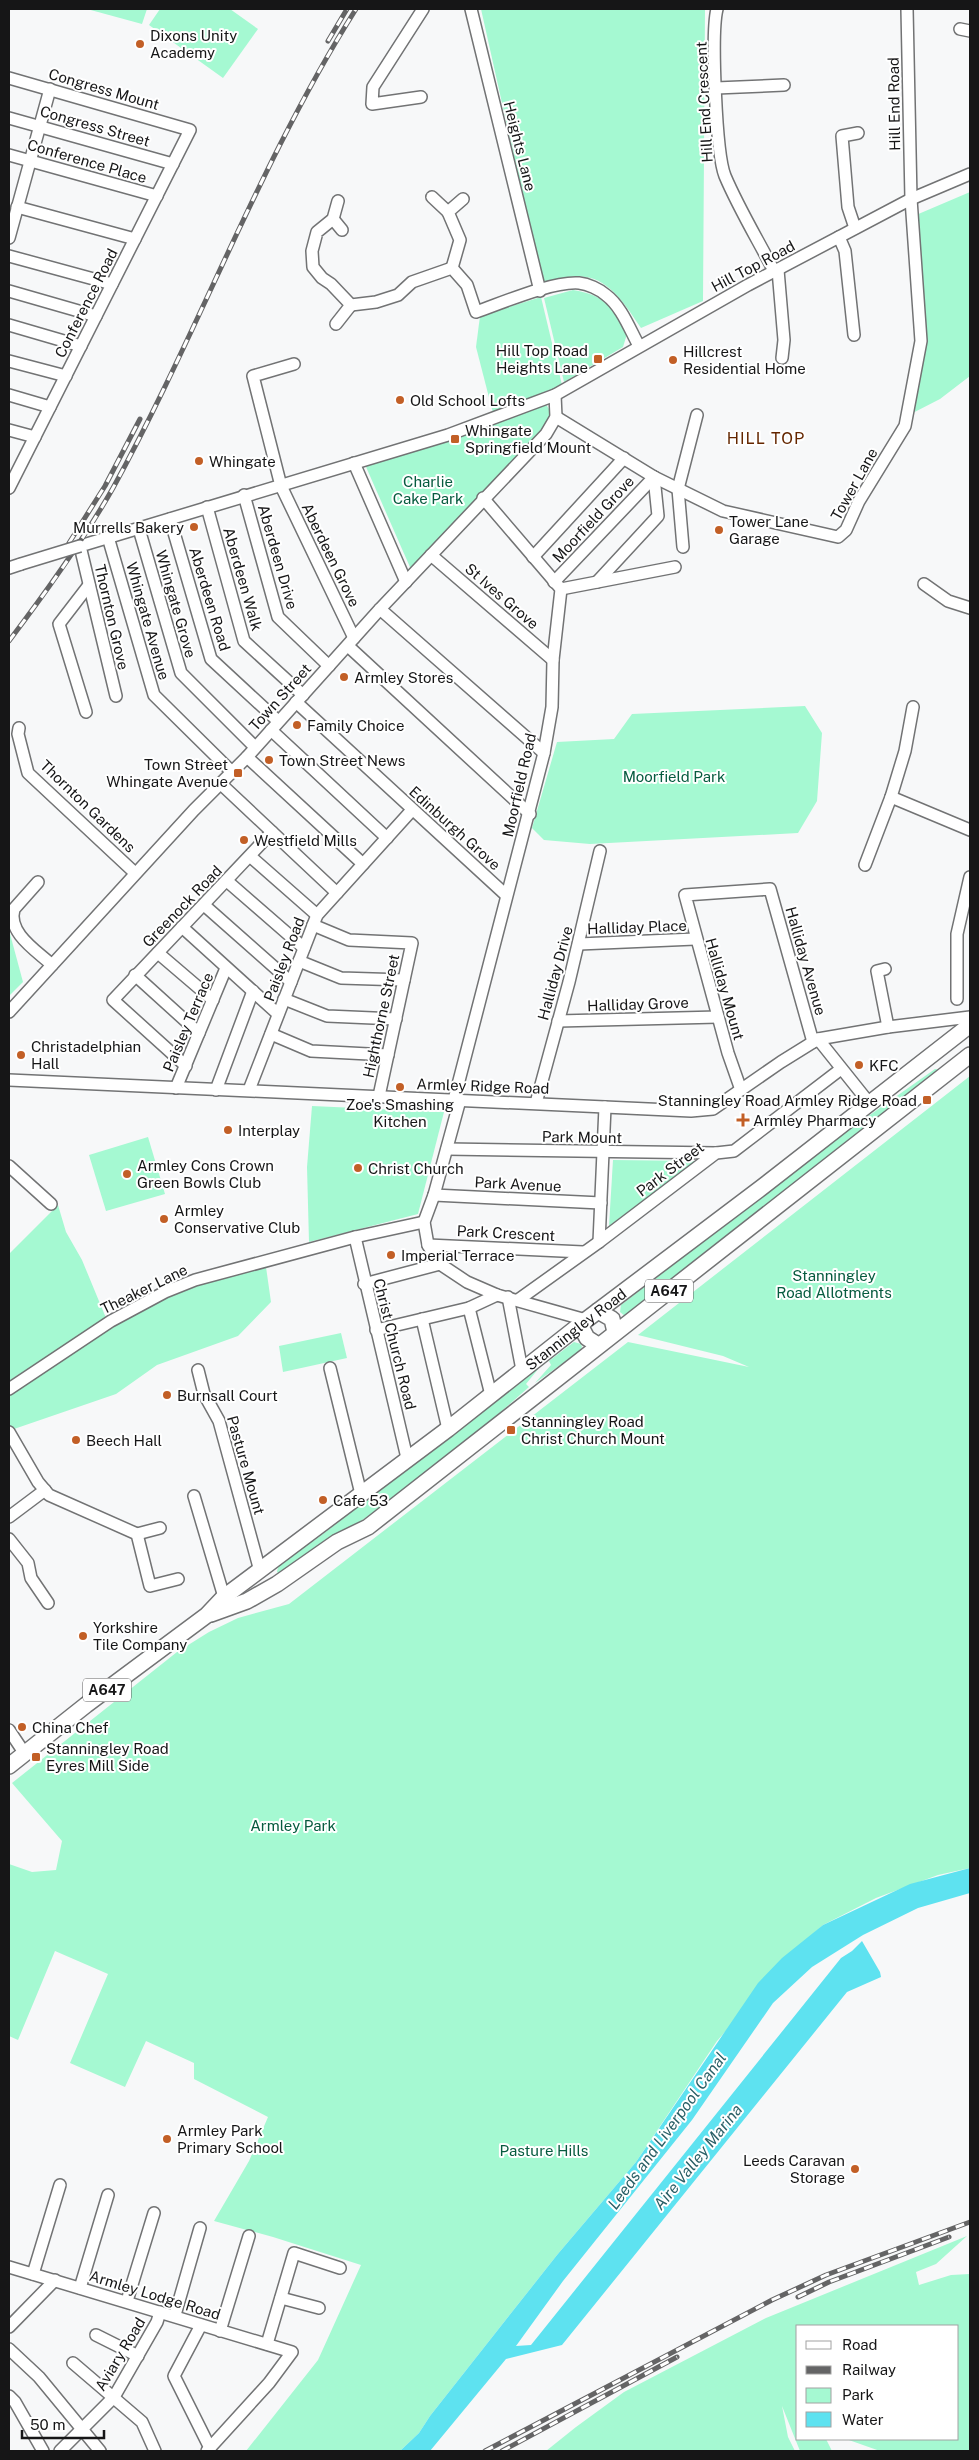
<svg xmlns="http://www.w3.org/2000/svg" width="979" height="2460" viewBox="0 0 979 2460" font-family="'Public Sans',sans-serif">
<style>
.green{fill:#a5f9d2}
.water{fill:#5ee2f0}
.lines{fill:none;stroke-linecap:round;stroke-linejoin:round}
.minor-casing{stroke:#727374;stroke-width:14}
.major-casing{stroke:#727374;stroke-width:18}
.minor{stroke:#fff;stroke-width:11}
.major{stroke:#fff;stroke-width:15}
.rail-casing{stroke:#646465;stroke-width:5}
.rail{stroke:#fff;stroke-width:3;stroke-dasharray:9;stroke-linecap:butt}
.minor-bridge-casing{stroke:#727374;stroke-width:14;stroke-linecap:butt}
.minor-bridge{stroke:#fff;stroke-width:11}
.poi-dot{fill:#c25f26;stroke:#fff;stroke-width:2}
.labels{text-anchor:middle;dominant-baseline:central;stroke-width:4;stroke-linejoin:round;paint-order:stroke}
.shield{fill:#fff;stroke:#5c5c5d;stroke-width:1}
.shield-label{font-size:14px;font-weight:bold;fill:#161617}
.poi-label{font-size:15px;fill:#161617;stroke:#fff;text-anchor:start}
.street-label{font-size:15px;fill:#161617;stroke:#fff}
.park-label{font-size:15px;fill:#065b3f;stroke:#fff}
.neighbourhood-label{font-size:16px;letter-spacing:1px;fill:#652700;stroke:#fff}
.water-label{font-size:16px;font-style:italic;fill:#2a6067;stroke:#fff}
</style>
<rect width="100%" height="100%" fill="#f7f8f9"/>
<g class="green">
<path d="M87 9H147L142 24Z"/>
<path d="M160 9H230L258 29 223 78 149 25Z"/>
<path d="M481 9H705L703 301 641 328C628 309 610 279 585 277 571 275 555 280 542 282Z"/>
<path d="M970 192V376L940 399 903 418 918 339 909 218Z"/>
<path d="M573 290C604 295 612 306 627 334L623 347 564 382 544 298Z"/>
<path d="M541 297 562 385 493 413 476 347 480 316Z"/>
<path d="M543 400 551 412 546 434 413 574 363 460Z"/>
<path d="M805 706 822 733 817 801 798 833 590 844 544 840 532 828 557 742 614 739 632 714Z"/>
<path d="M9 930 23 982 9 996Z"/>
<path d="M935 1069 943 1070 626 1317 620 1312 621 1305 833 1141Z"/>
<path d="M970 1076V1868L938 1875 876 1898 823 1925 805 1941 717 2041 636 2162 557 2255 430 2416 419 2433 400 2451H246L318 2360 361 2265 273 2237 214 2221 249 2161 268 2117 194 2079V2063L146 2041 125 2087 70 2063 108 1974 55 1951 18 2040 9 2036V1864L32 1872 56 1870 62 1841 12 1783 177 1652 209 1632 238 1618 289 1604 628 1342 749 1367 723 1356 638 1335Z"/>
<path d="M312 1106 444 1112 418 1214 309 1242 307 1167Z"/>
<path d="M148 1137 165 1194 106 1211 89 1155Z"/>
<path d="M613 1160 697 1161 609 1226Z"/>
<path d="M58 1205 66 1232 82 1260 106 1318 9 1381V1254Z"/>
<path d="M266 1267 271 1302 238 1336 157 1365 116 1394 14 1429 9 1433V1396C59 1358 119 1317 178 1293 207 1282 236 1275 266 1267Z"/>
<path d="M341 1333 347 1358 283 1372 279 1346Z"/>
<path d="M574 1342 581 1344 582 1347 580 1351 535 1383 551 1365 549 1361Z"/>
<path d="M539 1368 526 1384 529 1387 488 1423 371 1514 281 1575 277 1572C279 1557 302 1545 315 1540Z"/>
<path d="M967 2236 936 2264 916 2272 919 2285 951 2275 970 2274V2451H880L846 2439H958V2326H798V2439H826L832 2451H800L782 2406 788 2437 795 2451H546L576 2427 624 2392 766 2318Z"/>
</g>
<path class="water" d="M970 1868V1893L918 1908 863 1935 812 1967 773 2003 692 2120 563 2281 516 2346 531 2345 841 1958 852 1951 862 1941 880 1972 881 1977 847 1992 562 2345 506 2359 430 2451H400L419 2433 430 2416 557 2255 636 2162 758 1983 782 1958 823 1925 910 1884Z"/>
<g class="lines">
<defs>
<g id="minor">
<path d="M471 9 540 291"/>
<path d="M717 9C711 33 716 154 725 176 739 209 758 240 774 271"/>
<path d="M960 29 970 31"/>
<path d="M9 78 190 130 9 488"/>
<path d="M716 88 784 85"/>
<path d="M421 97 372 104 373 87 423 9"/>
<path d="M9 118 173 164"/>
<path d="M9 155 157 196"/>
<path d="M432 197 448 212"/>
<path d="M338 201 333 219 317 232 312 251 313 267 322 278 331 284 351 305 376 302 398 295 412 282 452 268 467 285 476 312C502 303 552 281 579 283 588 284 599 289 606 295 622 307 630 330 639 346"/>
<path d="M17 207 135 239"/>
<path d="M333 219 342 230"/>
<path d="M855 228 848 207 842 136 858 133"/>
<path d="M839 237 845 251 854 335"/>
<path d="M9 238 50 89"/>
<path d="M9 256 112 284"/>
<path d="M452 268 460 240 448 212 463 199"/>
<path d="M778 270 784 340 782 358"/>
<path d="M9 291 96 316"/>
<path d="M336 324 351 305"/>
<path d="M9 325 81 346"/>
<path d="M9 361 66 376"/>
<path d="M294 364 253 376 281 486 354 638"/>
<path d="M9 395 50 407"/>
<path d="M556 417 654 477 723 511 838 537 846 530 859 501 905 426 921 341 911 199 907 9"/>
<path d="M9 430 35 437"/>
<path d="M354 463 406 582"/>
<path d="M244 495 278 617 329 666"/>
<path d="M207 507 244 641 303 695"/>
<path d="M170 519 211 659 278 721"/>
<path d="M139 529 181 673 255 747"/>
<path d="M108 537 154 695 232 772"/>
<path d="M683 547 678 489 697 415"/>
<path d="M431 555 553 660"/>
<path d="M533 557 624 458"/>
<path d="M9 568 21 564"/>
<path d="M554 582 654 477"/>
<path d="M597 582 658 516 654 477"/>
<path d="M924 584 948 601 970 608"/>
<path d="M561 589 675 567"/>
<path d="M380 609 544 753"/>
<path d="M348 646 530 814"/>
<path d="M116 696 80 546 448 435 555 395 748 285 911 199 970 174"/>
<path d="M296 702 506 895"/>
<path d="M86 712 59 624 89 585"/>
<path d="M19 728 18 734 28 773 135 873"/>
<path d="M271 730 387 838"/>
<path d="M247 757 363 864"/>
<path d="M221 784 337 893"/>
<path d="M891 797 905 751 913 707"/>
<path d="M251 857 317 915"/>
<path d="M865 865 891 797 970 830"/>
<path d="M227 881 304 948"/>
<path d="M38 882 14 909C7 933 37 951 52 965"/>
<path d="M204 905 291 982"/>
<path d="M313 925 349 940 412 943 379 1096"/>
<path d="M182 927 278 1014"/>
<path d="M579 944 695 939"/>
<path d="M158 953 213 1000"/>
<path d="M299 961 341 978 404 980"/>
<path d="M885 969 877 971 888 1027"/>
<path d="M135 975 199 1033"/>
<path d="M284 999 327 1016 396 1019"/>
<path d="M957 999V934L970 877"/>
<path d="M9 1012 194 810 247 757 380 609 546 434 556 417 555 395"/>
<path d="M558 1021 718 1017"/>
<path d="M271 1034 311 1051 388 1055"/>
<path d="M818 1039 870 1104"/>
<path d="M186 1066 113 1000 272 832"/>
<path d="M9 1080 605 1107 691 1111 713 1109 781 1062 818 1039 888 1027 970 1017"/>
<path d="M176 1088 226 968"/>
<path d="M216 1090 253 991"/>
<path d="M249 1090 317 915 412 810"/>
<path d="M741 1090 728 1053 685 895 770 889 813 1042"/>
<path d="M454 1100 544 753 552 707 553 660 561 589 483 498"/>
<path d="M460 1100 434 1195 424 1222 428 1245 440 1264 467 1282 497 1295 586 1320"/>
<path d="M536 1103 569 982 600 851"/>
<path d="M447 1149 716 1153"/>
<path d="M9 1166 51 1204"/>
<path d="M434 1195 601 1203"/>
<path d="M355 1237 407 1458"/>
<path d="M599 1242 605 1107"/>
<path d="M428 1245 583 1252"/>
<path d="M364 1284 440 1264"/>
<path d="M508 1297 522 1370"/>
<path d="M518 1300 599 1242 716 1153 734 1151 841 1069"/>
<path d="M469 1308 491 1395"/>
<path d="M422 1319 448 1429"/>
<path d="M376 1330 469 1308 497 1295"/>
<path d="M330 1368 361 1494"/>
<path d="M198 1370 204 1394 219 1421 260 1571"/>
<path d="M9 1389 111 1321 165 1292 195 1280 355 1237 424 1222"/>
<path d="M9 1432 38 1482 49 1495 137 1534 150 1586 178 1579"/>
<path d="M194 1496 224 1597"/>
<path d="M9 1517 45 1490"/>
<path d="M137 1534 160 1528"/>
<path d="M9 1539 28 1563 31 1578 48 1603"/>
<path d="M9 1730 25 1754"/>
<path d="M9 2267 292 2352 269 2383 207 2451"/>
<path d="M33 2274 60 2185"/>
<path d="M80 2288 108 2195"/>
<path d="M281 2298 319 2308"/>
<path d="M127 2301 154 2213"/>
<path d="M175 2315 200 2228"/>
<path d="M201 2325 174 2376 210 2448"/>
<path d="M9 2327 55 2280"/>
<path d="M220 2331 249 2236"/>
<path d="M96 2335 138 2356"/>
<path d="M267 2344 294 2253 340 2268"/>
<path d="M9 2349 39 2377 100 2451"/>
<path d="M73 2363 142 2422 155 2451"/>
<path d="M9 2396 15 2402 43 2451"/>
<path d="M60 2451 114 2397 157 2322 160 2312"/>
</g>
<g id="major">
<path d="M598 1311 612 1319 615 1332"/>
<path d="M580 1325 587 1338 598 1345"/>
<path d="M211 1614 247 1601 277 1584 337 1542 368 1527C568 1369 770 1213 970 1055"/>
<path id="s1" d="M9 1766 86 1705 207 1615 224 1597 448 1429 586 1320 761 1188 970 1025"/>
</g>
</defs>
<use href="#minor" class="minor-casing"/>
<use href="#major" class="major-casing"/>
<use href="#minor" class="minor"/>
<use href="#major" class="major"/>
<defs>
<g id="rail">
<path d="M328 41 347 9"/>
<path d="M69 543 105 486 140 419"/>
<path d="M9 641C46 592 83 541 113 488 199 331 260 161 356 9"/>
<path d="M798 2297 829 2282 949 2237"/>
<path d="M485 2451 772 2300 826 2275 970 2222"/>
<path d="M502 2451 677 2357"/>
</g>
</defs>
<use href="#rail" class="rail-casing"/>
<use href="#rail" class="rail"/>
<defs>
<path id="minor-bridge" d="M21 564 80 546"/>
</defs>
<use href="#minor-bridge" class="minor-bridge-casing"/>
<use href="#minor-bridge" class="minor-bridge"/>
</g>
<g class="poi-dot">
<circle cx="140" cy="44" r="5"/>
<rect x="593" y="354" width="10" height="10" rx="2.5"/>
<circle cx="673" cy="360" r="5"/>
<circle cx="400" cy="400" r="5"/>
<rect x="450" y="434" width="10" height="10" rx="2.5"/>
<circle cx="199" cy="461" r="5"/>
<circle cx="194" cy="527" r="5"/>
<circle cx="719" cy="530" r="5"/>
<circle cx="344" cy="677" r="5"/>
<circle cx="297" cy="725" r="5"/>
<circle cx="269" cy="760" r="5"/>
<rect x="233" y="768" width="10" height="10" rx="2.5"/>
<circle cx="244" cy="840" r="5"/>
<circle cx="21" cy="1055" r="5"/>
<circle cx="859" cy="1065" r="5"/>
<circle cx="400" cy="1087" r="5"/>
<rect x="922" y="1095" width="10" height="10" rx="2.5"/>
<path d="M740.5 1112.5h5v5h5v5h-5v5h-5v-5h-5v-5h5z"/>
<circle cx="228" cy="1130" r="5"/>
<circle cx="358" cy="1168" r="5"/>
<circle cx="127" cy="1174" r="5"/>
<circle cx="164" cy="1219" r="5"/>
<circle cx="391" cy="1255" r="5"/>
<circle cx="167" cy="1395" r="5"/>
<rect x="506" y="1425" width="10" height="10" rx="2.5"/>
<circle cx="76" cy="1440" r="5"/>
<circle cx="323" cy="1500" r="5"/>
<circle cx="83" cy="1636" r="5"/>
<circle cx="22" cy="1727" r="5"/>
<rect x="31" y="1752" width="10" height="10" rx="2.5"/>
<circle cx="167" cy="2139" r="5"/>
<circle cx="855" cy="2169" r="5"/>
</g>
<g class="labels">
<g class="shield">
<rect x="645" y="1279.5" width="48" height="23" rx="4"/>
<rect x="83" y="1678.5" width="48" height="23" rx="4"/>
</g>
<g class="shield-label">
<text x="669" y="1291">A647</text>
<text x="107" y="1690">A647</text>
</g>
<g class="poi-label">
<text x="150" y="35">Dixons Unity<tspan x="150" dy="17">Academy</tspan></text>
<text x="588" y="350" text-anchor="end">Hill Top Road<tspan x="588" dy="17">Heights Lane</tspan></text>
<text x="683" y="351">Hillcrest<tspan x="683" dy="17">Residential Home</tspan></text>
<text x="410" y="400">Old School Lofts</text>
<text x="465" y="430">Whingate<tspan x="465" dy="17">Springfield Mount</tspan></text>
<text x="209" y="461">Whingate</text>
<text x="729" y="521">Tower Lane<tspan x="729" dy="17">Garage</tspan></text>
<text x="184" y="527" text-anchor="end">Murrells Bakery</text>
<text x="354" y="677">Armley Stores</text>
<text x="307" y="725">Family Choice</text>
<text x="279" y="760">Town Street News</text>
<text x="228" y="764" text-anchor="end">Town Street<tspan x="228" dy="17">Whingate Avenue</tspan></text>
<text x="254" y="840">Westfield Mills</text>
<text x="31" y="1046">Christadelphian<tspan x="31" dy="17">Hall</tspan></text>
<text x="869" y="1065">KFC</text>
<text x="917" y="1100" text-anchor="end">Stanningley Road Armley Ridge Road</text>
<text x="400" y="1104" text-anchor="middle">Zoe's Smashing<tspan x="400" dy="17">Kitchen</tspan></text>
<text x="753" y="1120">Armley Pharmacy</text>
<text x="238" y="1130">Interplay</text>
<text x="137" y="1165">Armley Cons Crown<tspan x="137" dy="17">Green Bowls Club</tspan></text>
<text x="368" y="1168">Christ Church</text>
<text x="174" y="1210">Armley<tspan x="174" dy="17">Conservative Club</tspan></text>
<text x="401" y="1255">Imperial Terrace</text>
<text x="177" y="1395">Burnsall Court</text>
<text x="521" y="1421">Stanningley Road<tspan x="521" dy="17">Christ Church Mount</tspan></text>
<text x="86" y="1440">Beech Hall</text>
<text x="333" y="1500">Cafe 53</text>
<text x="93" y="1627">Yorkshire<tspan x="93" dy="17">Tile Company</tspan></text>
<text x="32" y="1727">China Chef</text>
<text x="46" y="1748">Stanningley Road<tspan x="46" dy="17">Eyres Mill Side</tspan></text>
<text x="177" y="2130">Armley Park<tspan x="177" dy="17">Primary School</tspan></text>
<text x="845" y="2160" text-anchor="end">Leeds Caravan<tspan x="845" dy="17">Storage</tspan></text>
</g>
<g class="street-label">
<text transform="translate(104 89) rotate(16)">Congress Mount</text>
<text transform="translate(704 102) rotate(-93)">Hill End Crescent</text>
<text transform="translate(894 104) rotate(-91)">Hill End Road</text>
<text transform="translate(95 126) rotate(16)">Congress Street</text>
<text transform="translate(520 146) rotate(76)">Heights Lane</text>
<text transform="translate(87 161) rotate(16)">Conference Place</text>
<text transform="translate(753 266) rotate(-28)">Hill Top Road</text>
<text transform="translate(86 303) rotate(-63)">Conference Road</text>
<text transform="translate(854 484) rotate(-61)">Tower Lane</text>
<text transform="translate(593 519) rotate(-47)">Moorfield Grove</text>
<text transform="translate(331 555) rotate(64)">Aberdeen Grove</text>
<text transform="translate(278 557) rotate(74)">Aberdeen Drive</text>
<text transform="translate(243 579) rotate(74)">Aberdeen Walk</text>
<text transform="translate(502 596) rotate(41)">St Ives Grove</text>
<text transform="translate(210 599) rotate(73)">Aberdeen Road</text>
<text transform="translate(176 604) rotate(74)">Whingate Grove</text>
<text transform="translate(112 617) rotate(77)">Thornton Grove</text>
<text transform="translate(148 621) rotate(74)">Whingate Avenue</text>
<text transform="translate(280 697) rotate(-48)">Town Street</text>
<text transform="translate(519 785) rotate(-77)">Moorfield Road</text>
<text transform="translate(88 806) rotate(44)">Thornton Gardens</text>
<text transform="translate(455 828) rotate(42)">Edinburgh Grove</text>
<text transform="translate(182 906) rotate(-46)">Greenock Road</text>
<text transform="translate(637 927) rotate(-2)">Halliday Place</text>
<text transform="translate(284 959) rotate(-69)">Paisley Road</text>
<text transform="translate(806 961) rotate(74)">Halliday Avenue</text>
<text transform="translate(555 973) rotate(-75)">Halliday Drive</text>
<text transform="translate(725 989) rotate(74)">Halliday Mount</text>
<text transform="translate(638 1004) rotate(-2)">Halliday Grove</text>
<text transform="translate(381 1016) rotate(-78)">Highthorne Street</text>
<text transform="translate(188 1022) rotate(-67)">Paisley Terrace</text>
<text transform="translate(483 1086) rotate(2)">Armley Ridge Road</text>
<text transform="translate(582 1137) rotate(1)">Park Mount</text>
<text transform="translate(670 1169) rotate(-37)">Park Street</text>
<text transform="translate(518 1184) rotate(3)">Park Avenue</text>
<text transform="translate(506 1233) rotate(3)">Park Crescent</text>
<text transform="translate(144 1289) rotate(-26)">Theaker Lane</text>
<text stroke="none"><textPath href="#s1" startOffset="716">Stanningley Road</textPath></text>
<text transform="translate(395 1344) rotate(76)">Christ Church Road</text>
<text transform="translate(246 1465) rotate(74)">Pasture Mount</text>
<text transform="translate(155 2295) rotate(17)">Armley Lodge Road</text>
<text transform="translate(120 2354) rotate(-59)">Aviary Road</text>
</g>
<g class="park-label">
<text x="428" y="481">Charlie<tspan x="428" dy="17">Cake Park</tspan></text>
<text x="674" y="776">Moorfield Park</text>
<text x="834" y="1275">Stanningley<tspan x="834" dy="17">Road Allotments</tspan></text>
<text x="293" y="1825">Armley Park</text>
<text x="544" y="2150">Pasture Hills</text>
</g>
<g class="neighbourhood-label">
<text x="766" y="438">HILL TOP</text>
</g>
<g class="water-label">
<text transform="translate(667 2131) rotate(-54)">Leeds and Liverpool Canal</text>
<text transform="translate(698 2157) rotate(-51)">Aire Valley Marina</text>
</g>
</g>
<rect width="979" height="2460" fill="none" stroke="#161617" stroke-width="20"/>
<rect x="796" y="2325" width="162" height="115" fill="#ffffff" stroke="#a2a2a2"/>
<rect x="806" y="2341" width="25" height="8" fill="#ffffff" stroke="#a2a2a2"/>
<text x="842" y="2350" font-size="15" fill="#161617">Road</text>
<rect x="806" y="2366" width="25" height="8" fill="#646465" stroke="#a2a2a2"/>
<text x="842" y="2375" font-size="15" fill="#161617">Railway</text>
<rect x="806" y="2388" width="25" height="15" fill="#a5f9d2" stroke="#a2a2a2"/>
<text x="842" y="2400" font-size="15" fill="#161617">Park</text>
<rect x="806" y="2412" width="25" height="15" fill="#5ee2f0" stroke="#a2a2a2"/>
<text x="842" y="2425" font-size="15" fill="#161617">Water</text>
<path d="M22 2430v8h82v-8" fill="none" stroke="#161617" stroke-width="2.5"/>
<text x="30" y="2430" font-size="15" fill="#161617" stroke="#ffffff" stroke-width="4" paint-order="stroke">50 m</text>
</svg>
